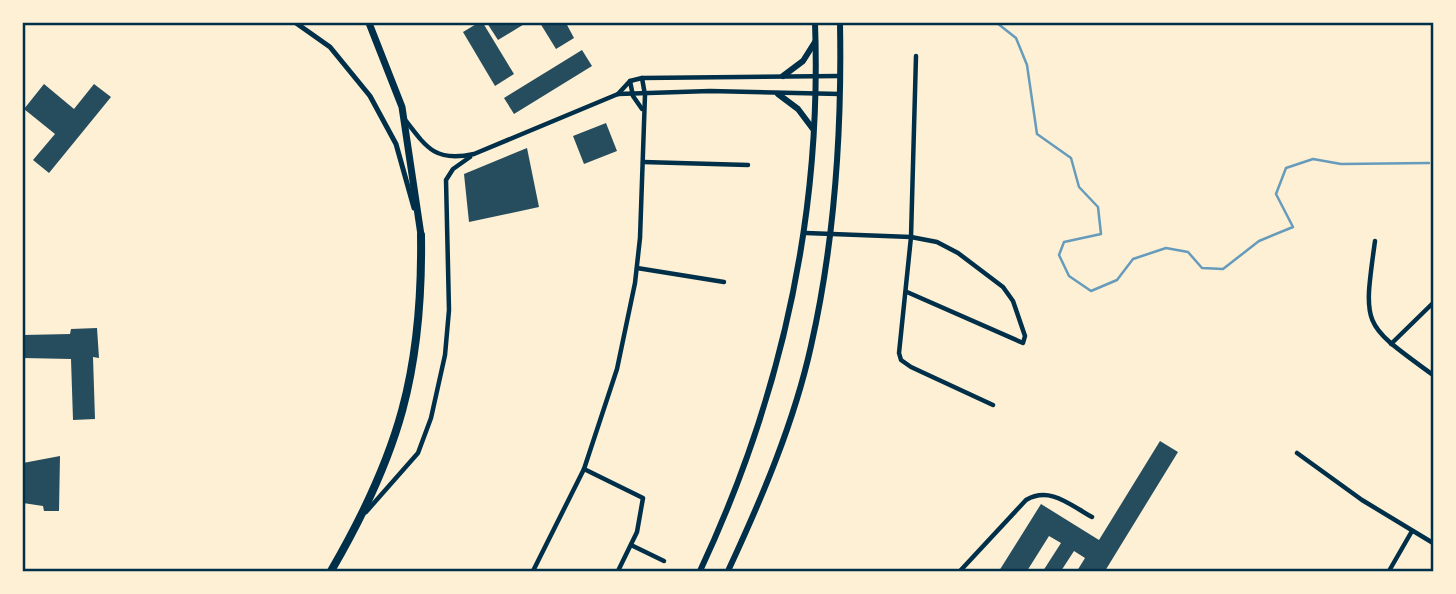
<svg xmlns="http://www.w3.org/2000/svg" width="1456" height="594" viewBox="0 0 1456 594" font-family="'Fira Sans Condensed',sans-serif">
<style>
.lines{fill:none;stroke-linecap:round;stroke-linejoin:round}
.stream{stroke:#669bbc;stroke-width:2.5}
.building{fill:#264d5e}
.minor{stroke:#003049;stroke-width:4.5}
.tertiary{stroke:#003049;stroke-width:5}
.primary{stroke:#003049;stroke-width:6}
.trunk{stroke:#003049;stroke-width:7}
.motorway{stroke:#003049;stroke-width:8}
.neatline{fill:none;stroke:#003049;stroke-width:2.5}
</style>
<rect width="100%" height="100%" fill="#fdf0d5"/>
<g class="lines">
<path class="stream" d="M997 23 1016 38 1027 65 1037 134 1071 158 1079 187 1098 207 1101 234 1064 242 1059 255 1069 276 1091 291 1117 280 1133 259 1166 248 1188 252 1202 268 1223 269 1259 241 1293 227 1276 194 1286 168 1313 159 1341 164 1429 163"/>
</g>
<g class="building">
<path d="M478 23H483L514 74 495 86 463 32Z"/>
<path d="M487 23H526L498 40Z"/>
<path d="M540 23H566L574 38 556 49Z"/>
<path d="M582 50 592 66 514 114 504 98Z"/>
<path d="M44 84 74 109 94 84 111 97 49 173 33 160 55 134 24 109Z"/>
<path d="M606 123 617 151 584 164 573 136Z"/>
<path d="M527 148 539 207 469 222 464 174Z"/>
<path d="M97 328 99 358 93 357 95 419 73 420 71 359 23 358V335L70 334 71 329Z"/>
<path d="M1160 441 1178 452 1105 571H1077L1085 558 1074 551 1061 571H1043L1061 543 1049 536 1027 571H999L1041 504 1099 540Z"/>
<path d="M60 456 59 511H44L43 506 23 503V463Z"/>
</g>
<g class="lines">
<g class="minor">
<path d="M916 56 911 237 899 353 901 360 911 367 993 405"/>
<path d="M630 81 633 96 642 109"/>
<path d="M618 94 630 81 642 78 840 76"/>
<path d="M406 121C428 150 437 162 474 154L618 94 710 91 840 94"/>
<path d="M643 162 748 165"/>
<path d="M806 233 911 237 937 242 958 253 1003 287 1013 301 1025 336 1023 343 907 292"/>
<path d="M1375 241C1363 328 1362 323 1433 375"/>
<path d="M637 268 724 282"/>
<path d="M1391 344 1433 303"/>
<path d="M1297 453 1362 500 1433 543"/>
<path d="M584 469 643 498 637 532 618 571"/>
<path d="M366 512 418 453 431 418 445 355 449 310 446 180 453 169 470 157"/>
<path d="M631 545 664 561"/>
<path d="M533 571 584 469 617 369 635 283 640 238 645 95 642 78"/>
<path d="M960 571 1026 500C1050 486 1070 505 1092 517"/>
<path d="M1389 571 1412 531"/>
</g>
<path class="tertiary" d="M296 23 330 47 370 96 396 144 414 208"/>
<g class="primary">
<path d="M783 76 803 61 815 42"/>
<path d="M778 94 798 109 813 129"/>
<path d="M700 571C781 398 822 214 815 23"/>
<path d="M728 571C761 500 794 423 811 346 835 240 842 131 840 23"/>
</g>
<path class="trunk" d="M369 23 402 107 421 235"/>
<path class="motorway" d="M331 571C399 454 423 371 421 235"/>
</g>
<rect width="1456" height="594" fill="none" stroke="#fdf0d5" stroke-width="49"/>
<rect x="24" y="24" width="1408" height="546" class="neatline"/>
</svg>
